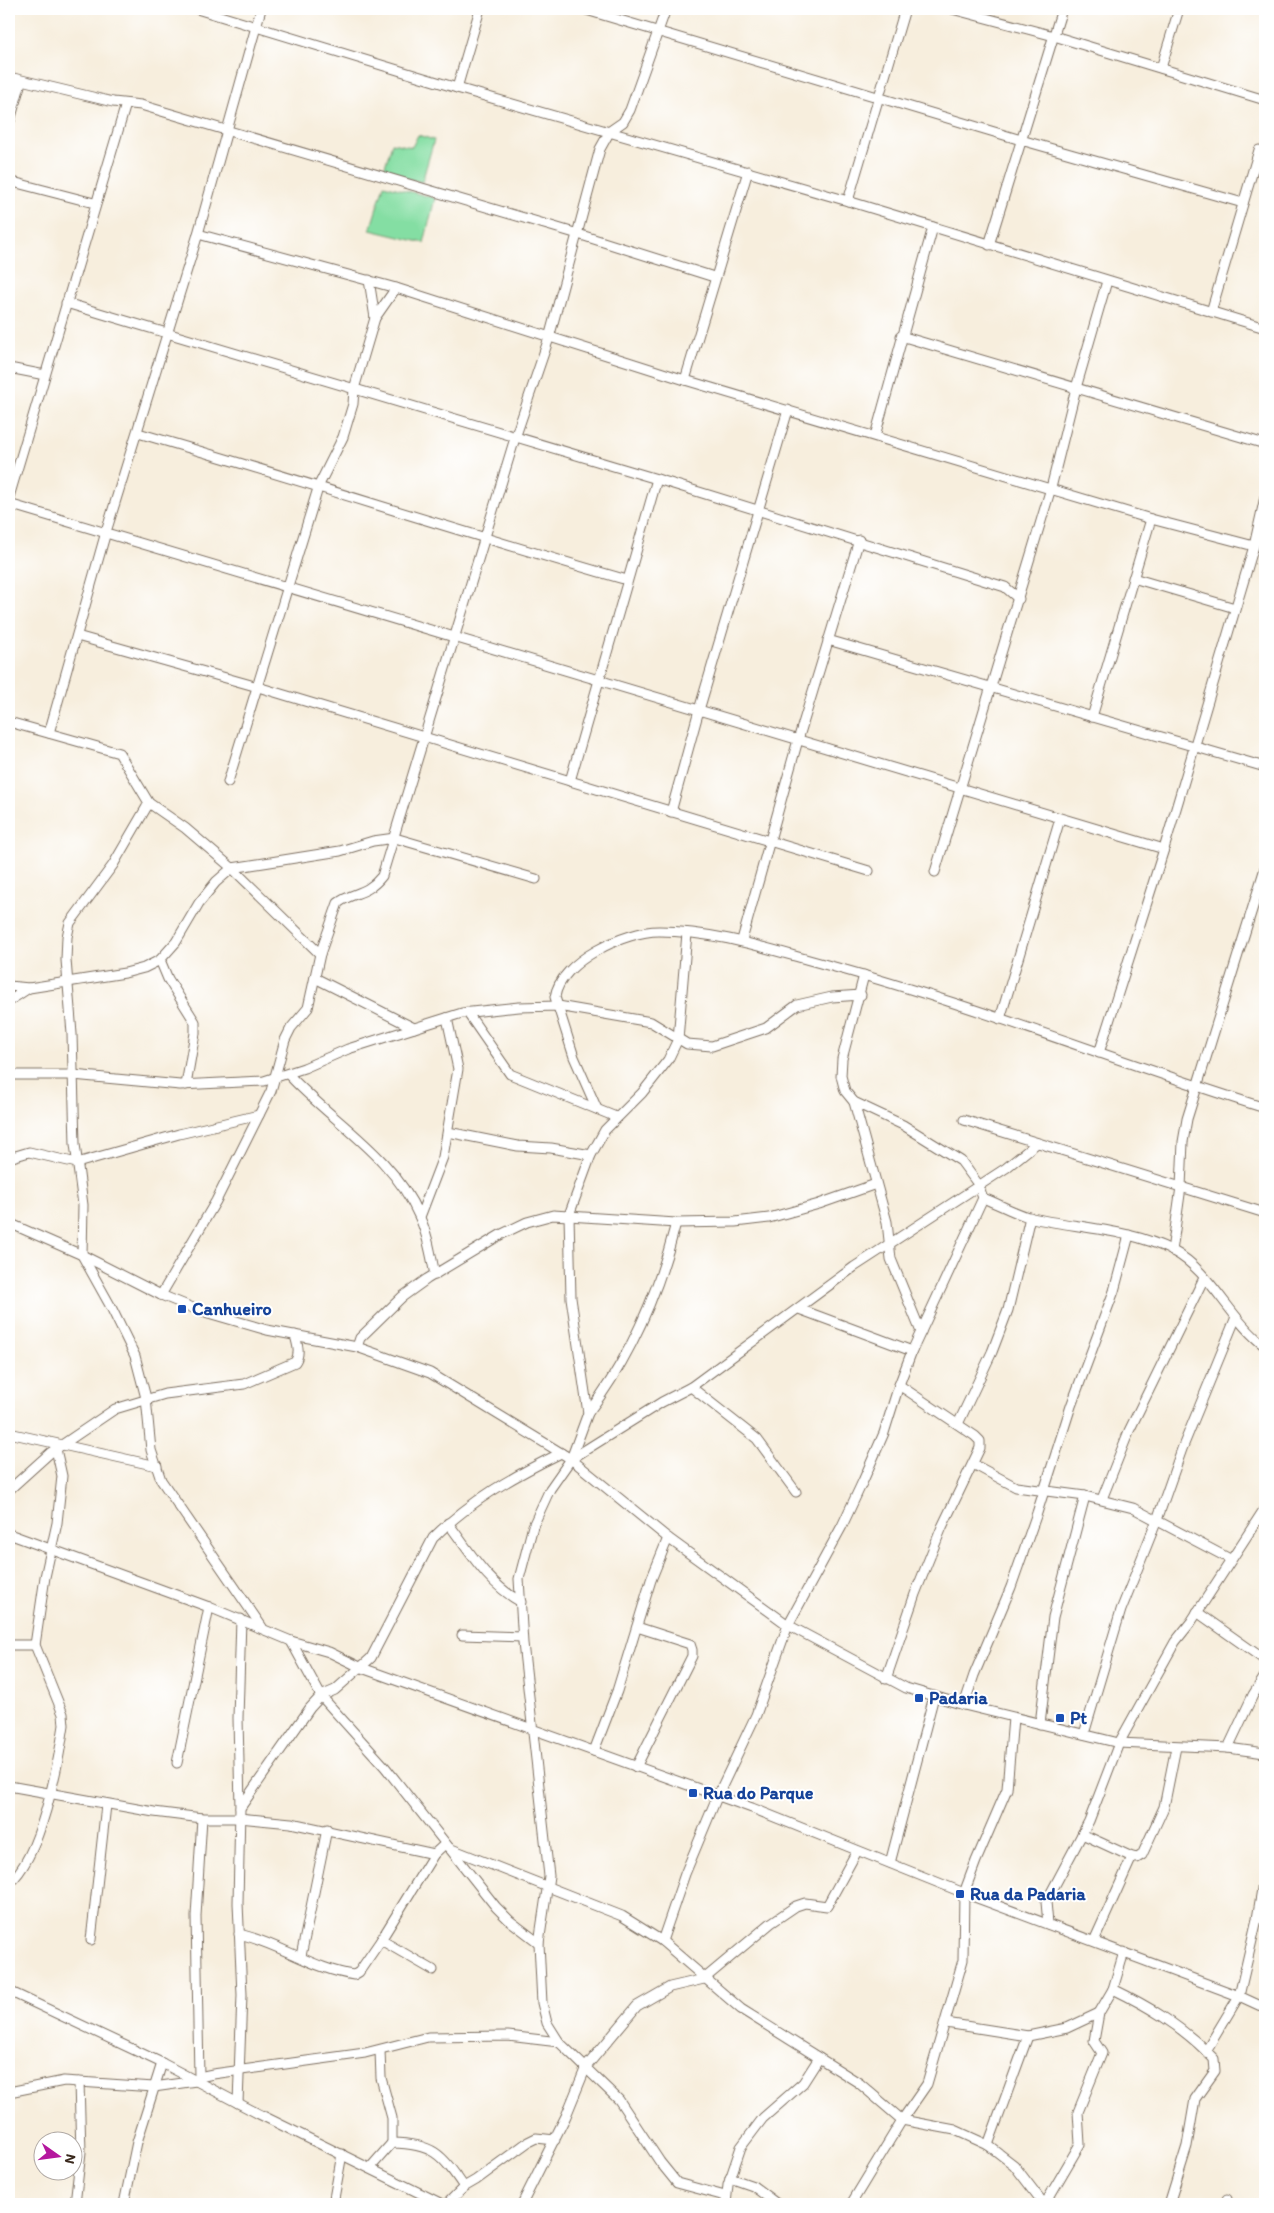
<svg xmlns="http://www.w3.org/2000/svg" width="1274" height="2213" viewBox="0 0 1274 2213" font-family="Itim,sans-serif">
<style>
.green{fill:#84dea3;stroke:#608460}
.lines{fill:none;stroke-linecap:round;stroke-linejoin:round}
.minor-casing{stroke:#7d6f61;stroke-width:11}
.minor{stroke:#fff;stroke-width:9}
.transit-dot{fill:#1a4fb4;stroke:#fff;stroke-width:2}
.labels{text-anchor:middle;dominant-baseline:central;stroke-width:4;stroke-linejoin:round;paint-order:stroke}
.transit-label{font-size:18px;font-weight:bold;fill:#164399;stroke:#fff;text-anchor:start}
</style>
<rect width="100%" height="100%" fill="#fff"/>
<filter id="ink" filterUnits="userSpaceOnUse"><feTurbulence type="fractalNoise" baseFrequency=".02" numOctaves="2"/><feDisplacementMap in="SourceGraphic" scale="10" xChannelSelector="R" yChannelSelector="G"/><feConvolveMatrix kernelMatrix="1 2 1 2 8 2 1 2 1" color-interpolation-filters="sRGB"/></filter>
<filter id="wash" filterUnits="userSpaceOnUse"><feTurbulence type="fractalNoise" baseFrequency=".0096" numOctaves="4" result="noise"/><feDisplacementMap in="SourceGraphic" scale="20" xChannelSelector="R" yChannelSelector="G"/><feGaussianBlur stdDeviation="1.12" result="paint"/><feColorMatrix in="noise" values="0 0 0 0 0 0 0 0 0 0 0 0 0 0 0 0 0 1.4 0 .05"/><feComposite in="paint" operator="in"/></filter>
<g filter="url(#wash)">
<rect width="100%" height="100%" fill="#f7eedd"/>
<g class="green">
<path d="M418 135 434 140 422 182 383 173 392 143 412 147Z"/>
<path d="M384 185 435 198 424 243 370 230Z"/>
</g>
</g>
<g filter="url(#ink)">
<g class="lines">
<defs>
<g id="minor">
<path d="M197 9 457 88 848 201 1265 328"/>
<path d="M583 9 1021 140 1243 203"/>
<path d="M952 9 1054 36 1265 100"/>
<path d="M1161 68 1179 9"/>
<path d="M9 77 113 102 141 105 578 234 714 277"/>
<path d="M457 88 480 9"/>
<path d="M9 124 21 82"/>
<path d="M9 181 94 203"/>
<path d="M848 201 905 9"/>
<path d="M198 234 396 288 685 380 1151 519 1254 546"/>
<path d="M989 245 1062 9"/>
<path d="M369 280 375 318"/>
<path d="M66 303 657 479 1005 587 1019 599"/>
<path d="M1211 312 1259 150"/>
<path d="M901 336 1265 444"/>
<path d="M9 368 45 375"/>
<path d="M685 380 748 171"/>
<path d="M138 433C301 480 463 533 627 580"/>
<path d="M875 436 933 227"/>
<path d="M9 497 126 104"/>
<path d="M9 504 1164 849"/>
<path d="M1133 578 1235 608"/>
<path d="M77 636 258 687 869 871"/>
<path d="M828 640 1265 767"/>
<path d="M1092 717 1151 519"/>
<path d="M9 722 119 753 149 803 185 828 232 868 320 954"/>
<path d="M49 733 106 532 198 234 261 9"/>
<path d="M570 781 657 479"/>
<path d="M228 782 319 485 343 437 353 404 354 389 375 318 396 288"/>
<path d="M149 803 113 865 70 923 67 937 66 960 72 1034 75 1144 83 1205 82 1255 111 1307 135 1356 146 1398 151 1450 161 1480 262 1627"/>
<path d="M671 812 699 710 788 410"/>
<path d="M935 872 1051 488 1076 388 1107 281"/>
<path d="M687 933 678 1039 668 1060 642 1093 605 1130 591 1155 569 1215 571 1298 588 1413 571 1459 550 1489 533 1526 519 1579 523 1643 549 1876 539 1943 542 2003 547 2023 559 2042 619 2100 660 2162 677 2183 725 2196"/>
<path d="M742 940 798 740 859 540"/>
<path d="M160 960 168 979 195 1022V1033L186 1085"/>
<path d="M864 975 842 1059 841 1076 845 1091 854 1102 903 1125 961 1161 978 1184 983 1198C999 1204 1016 1214 1032 1218 1078 1228 1130 1229 1173 1251 1211 1271 1230 1320 1265 1346"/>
<path d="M315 978 414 1028"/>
<path d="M9 986 29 988"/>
<path d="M9 1001 29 988 125 973 144 968 160 960 176 942 199 903 216 882 232 868 340 851 373 841 395 838 536 879"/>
<path d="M467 1012 510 1074 616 1117"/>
<path d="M1000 1019 1060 819"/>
<path d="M1099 1053 1164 849 1254 546 1265 497"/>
<path d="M288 1074C332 1122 392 1154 419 1216 428 1234 431 1256 435 1275"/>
<path d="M9 1075H73L180 1085 264 1081 304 1068 348 1049 462 1013 519 1007 558 1006 651 1022 687 1044 712 1046 766 1028 797 1005 832 997 861 995"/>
<path d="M854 1102 887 1222 891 1259 921 1332"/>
<path d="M597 1109 574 1057 555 997C560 961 626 931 659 931 718 931 774 951 831 966 978 1006 1120 1063 1265 1108"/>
<path d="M964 1120 1265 1213"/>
<path d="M448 1132 518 1146 551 1148 591 1155"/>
<path d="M9 1158 29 1152 77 1163 179 1134 259 1115"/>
<path d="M420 1217 443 1157 458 1069 447 1018"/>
<path d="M9 1223 82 1255 161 1295 198 1310 267 1330 357 1347 430 1373 571 1459 668 1538 788 1625 906 1688 964 1705 1119 1743 1228 1748 1265 1753"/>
<path d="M1172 1251 1181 1187 1183 1142 1187 1119 1265 868"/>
<path d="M161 1295 216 1201 271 1091 285 1040 291 1028 308 1008 320 954 338 903C354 891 366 896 382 876L515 438 549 338 600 149 610 131 623 122 630 110 666 9"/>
<path d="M799 1309 912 1351"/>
<path d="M357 1347 360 1338 402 1297 427 1279 500 1235 527 1222 553 1215 676 1223 735 1222 769 1218 819 1204 876 1184"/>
<path d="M691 1387 757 1439 796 1492"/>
<path d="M588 1413C630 1358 659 1290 676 1223"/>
<path d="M958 1424 992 1352 1008 1310 1030 1217"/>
<path d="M9 1433 157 1466"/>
<path d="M571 1459 662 1402 691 1387 854 1267 1006 1168 1037 1143"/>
<path d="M973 1464 1016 1487 1085 1496 1133 1508 1230 1559"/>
<path d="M9 1490 50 1453 115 1409 165 1394 244 1384 295 1362C301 1353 297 1344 295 1335"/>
<path d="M1102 1499 1129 1431 1204 1278"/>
<path d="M448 1523C470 1552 488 1584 521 1602"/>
<path d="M9 1534 209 1607 291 1641 329 1652 362 1668 752 1808 964 1893 1239 1996 1265 2008"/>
<path d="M1197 1612 1265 1660"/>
<path d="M462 1635 522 1637"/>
<path d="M291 1641 321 1696 385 1767 496 1907 509 1920 539 1943"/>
<path d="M9 1645H35"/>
<path d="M886 1679 915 1594 942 1527 980 1448V1441L975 1436 899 1385"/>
<path d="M964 1705 974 1675 1011 1587 1037 1513 1071 1406 1114 1291 1129 1235"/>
<path d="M1040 1724 1053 1617 1085 1496"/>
<path d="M1084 1734 1121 1610 1157 1520 1182 1449 1236 1317"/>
<path d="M1228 1748 1253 1695 1265 1676"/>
<path d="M594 1751 617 1691 651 1580 668 1538"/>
<path d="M177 1763 209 1607"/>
<path d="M636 1767 692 1656V1650L690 1644 637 1627"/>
<path d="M9 1786 154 1812 202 1818H239L291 1823 434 1854"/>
<path d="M240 1808 238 1718 241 1619"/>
<path d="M1082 1834 1132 1857 1137 1858 1142 1855 1164 1807 1176 1747"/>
<path d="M449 1848 622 1916 662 1941 741 2009 859 2083 902 2120 955 2130 988 2145 1014 2165 1044 2204"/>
<path d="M890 1863 934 1696"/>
<path d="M9 1883C41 1857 58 1765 64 1725L63 1714 35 1645 45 1577 57 1523 62 1476 56 1449"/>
<path d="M1048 1924 1046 1902 1089 1821 1119 1743 1175 1642 1191 1622 1265 1508"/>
<path d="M239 1934C279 1943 315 1970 354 1975L359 1972 381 1940 434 1854 445 1844"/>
<path d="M91 1940 106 1805"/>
<path d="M381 1940 433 1970"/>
<path d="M662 1941 685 1874 717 1797 756 1715 788 1625 842 1526 863 1481 884 1433 899 1385 912 1351 983 1198"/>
<path d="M1094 1941 1132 1857"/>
<path d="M301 1956 327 1829"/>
<path d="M1113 1989C1148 2006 1178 2024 1206 2051"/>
<path d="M9 1991 162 2063 257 2113 442 2204"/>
<path d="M946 2023 1028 2036 1067 2028 1099 2013"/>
<path d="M380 2050 381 2078 392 2118V2143"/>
<path d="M199 2077 196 1916 202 1818"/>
<path d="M9 2092 64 2081 154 2087 196 2081 199 2077 213 2074 365 2053 428 2037 508 2036 559 2042"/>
<path d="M238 2103 242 1995 238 1903 240 1808 310 1708 321 1696 335 1690 371 1658 433 1538C471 1500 514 1476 561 1453"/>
<path d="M988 2145 1028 2036"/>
<path d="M370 2168 392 2143C433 2144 441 2153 464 2187"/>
<path d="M730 2178 753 2186 777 2204"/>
<path d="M75 2204 81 2152 79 2082"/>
<path d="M124 2204 137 2142 162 2063"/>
<path d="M333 2204 342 2154"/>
<path d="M447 2204 464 2187 476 2180 528 2142 536 2138 555 2140"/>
<path d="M522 2204 566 2116 586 2067 637 2006 670 1987 704 1979 771 1923 796 1906 805 1903 827 1906 857 1851"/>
<path d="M726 2204 728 2185 741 2147 763 2118 803 2083 819 2058"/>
<path d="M851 2204 902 2120 927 2084 963 1960 964 1893 976 1861 1007 1789 1013 1718"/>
<path d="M1045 2204 1080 2144 1078 2112 1102 2053 1094 2041 1099 2013 1113 1989 1124 1952"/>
<path d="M1169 2204 1187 2146 1195 2099 1215 2071 1214 2059 1206 2051 1239 1996 1257 1919 1265 1871"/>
<path d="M1225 2204 1227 2199"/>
</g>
</defs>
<use href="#minor" class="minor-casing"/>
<use href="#minor" class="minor"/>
</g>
</g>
<g class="transit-dot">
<rect x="177" y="1304" width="10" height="10" rx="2.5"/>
<rect x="914" y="1693" width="10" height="10" rx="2.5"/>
<rect x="1055" y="1713" width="10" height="10" rx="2.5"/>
<rect x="688" y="1788" width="10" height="10" rx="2.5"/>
<rect x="955" y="1889" width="10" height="10" rx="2.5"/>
</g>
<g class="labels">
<g class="transit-label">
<text x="192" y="1309">Canhueiro</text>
<text x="929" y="1698">Padaria</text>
<text x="1070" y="1718">Pt</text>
<text x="703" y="1793">Rua do Parque</text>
<text x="970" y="1894">Rua da Padaria</text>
</g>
</g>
<rect width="1274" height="2213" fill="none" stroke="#fff" stroke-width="30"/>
<g transform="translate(58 2156) rotate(104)"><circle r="24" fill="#ffffff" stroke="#b1aaa5"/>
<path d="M0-4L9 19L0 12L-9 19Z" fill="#b5179e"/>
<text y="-8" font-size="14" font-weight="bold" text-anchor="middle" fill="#3b2a1e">N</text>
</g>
</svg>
